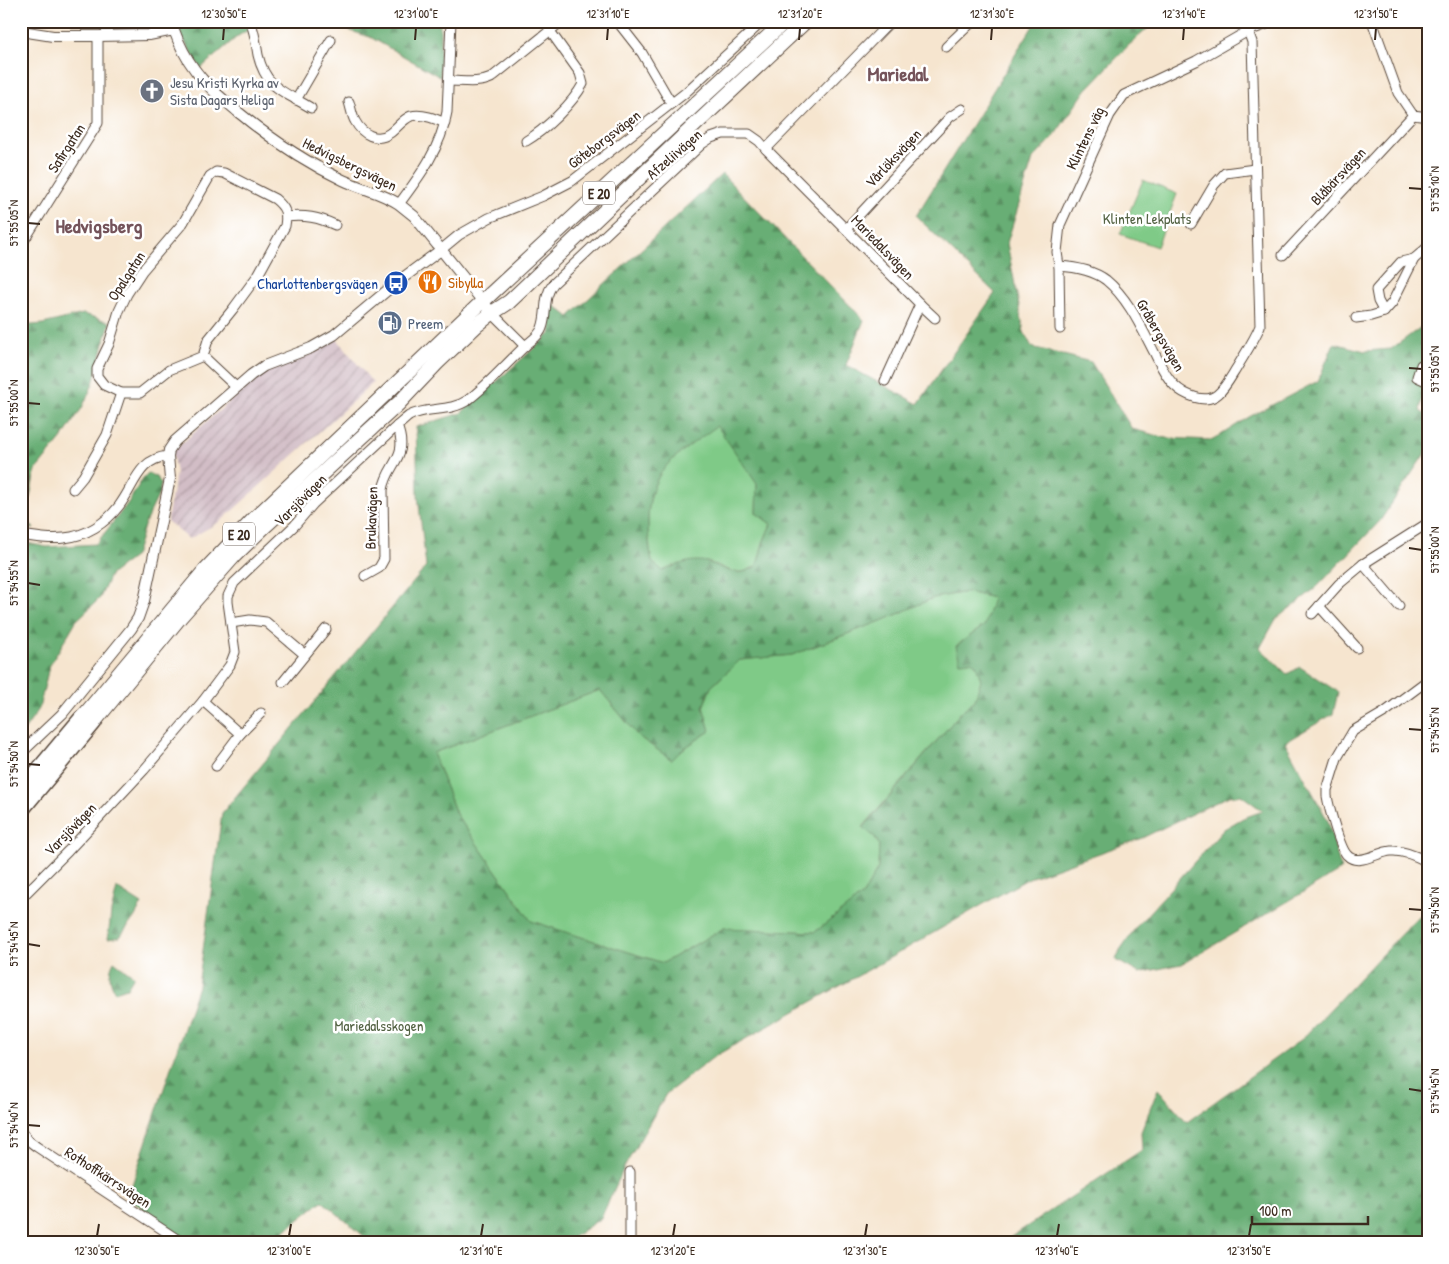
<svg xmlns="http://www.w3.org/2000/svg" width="1449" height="1264" viewBox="0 0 1449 1264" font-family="'Patrick Hand',sans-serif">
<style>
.industrial{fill:url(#industrial-furrows)}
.green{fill:#7fca87;stroke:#5d7a52}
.forest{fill:url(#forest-firs);stroke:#516c49;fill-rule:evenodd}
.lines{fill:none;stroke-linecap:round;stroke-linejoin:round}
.minor-casing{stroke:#574639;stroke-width:11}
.tertiary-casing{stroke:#574639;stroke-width:12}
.trunk-casing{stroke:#574639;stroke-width:16}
.motorway-casing{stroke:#574639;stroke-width:18}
.minor{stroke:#fff;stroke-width:9}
.tertiary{stroke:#fff;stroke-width:10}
.trunk{stroke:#fff;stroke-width:14}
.motorway{stroke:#fff;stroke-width:15}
.ticks{fill:none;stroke:#3b2a1e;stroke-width:2}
.labels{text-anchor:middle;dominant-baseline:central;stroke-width:5;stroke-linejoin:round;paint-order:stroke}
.shield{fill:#fff;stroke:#766a62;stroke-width:1}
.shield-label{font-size:14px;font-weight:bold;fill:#3b2a1e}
.worship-label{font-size:15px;fill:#5b616d;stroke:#fff;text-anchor:start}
.street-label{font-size:15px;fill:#3b2a1e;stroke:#fff}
.park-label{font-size:15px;fill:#536243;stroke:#fff}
.food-label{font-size:15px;fill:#c56008;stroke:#fff;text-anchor:start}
.transit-label{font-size:15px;fill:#164399;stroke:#fff;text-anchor:end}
.service-label{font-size:15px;fill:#4e5e75;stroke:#fff;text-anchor:start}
.district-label{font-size:20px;font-weight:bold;fill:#74535a;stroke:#fff}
.neatline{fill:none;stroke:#3b2a1e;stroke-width:2}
.ticks-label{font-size:12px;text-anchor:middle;fill:#3b2a1e}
</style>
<defs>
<pattern id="industrial-furrows" width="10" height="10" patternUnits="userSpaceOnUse" patternTransform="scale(1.25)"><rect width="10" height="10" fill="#d2bdc6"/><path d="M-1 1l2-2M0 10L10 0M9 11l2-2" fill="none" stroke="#ac9aa0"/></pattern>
<pattern id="forest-firs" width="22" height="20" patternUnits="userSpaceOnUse" patternTransform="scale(1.25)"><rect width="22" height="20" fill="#67ae74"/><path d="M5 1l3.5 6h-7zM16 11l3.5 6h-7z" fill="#568e5f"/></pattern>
</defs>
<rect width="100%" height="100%" fill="#fff"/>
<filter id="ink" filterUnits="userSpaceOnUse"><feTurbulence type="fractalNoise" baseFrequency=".02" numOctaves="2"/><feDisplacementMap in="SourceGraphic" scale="10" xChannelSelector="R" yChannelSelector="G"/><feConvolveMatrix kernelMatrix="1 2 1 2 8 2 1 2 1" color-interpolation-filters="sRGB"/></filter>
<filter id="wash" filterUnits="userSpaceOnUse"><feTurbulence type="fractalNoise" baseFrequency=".0096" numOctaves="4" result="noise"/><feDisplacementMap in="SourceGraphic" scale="20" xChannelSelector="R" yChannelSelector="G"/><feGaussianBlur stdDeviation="1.12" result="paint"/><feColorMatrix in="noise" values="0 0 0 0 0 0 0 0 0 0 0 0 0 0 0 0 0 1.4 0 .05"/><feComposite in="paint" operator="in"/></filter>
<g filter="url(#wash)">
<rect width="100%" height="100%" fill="#f6e5cf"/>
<path class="industrial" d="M337 339 373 383 221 521 189 539 167 521 176 473 172 452 227 404 249 382 272 369 303 357Z"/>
<g class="green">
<path d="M1143 180 1177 194 1157 247 1120 234Z"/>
<path d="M717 425 757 484 756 513 771 524 763 543 757 566 743 572H734L708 562 673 566 663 571 652 562C646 528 643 487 671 461 685 448 702 437 717 425Z"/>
<path d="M967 592 994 598 985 625 956 646 972 661 976 664 981 680 975 700 963 710 863 827 875 837 879 845 878 868 863 895 815 932 724 928 663 963 531 921 456 814 433 753 600 690 638 736 672 760 683 749 710 731 703 707 711 687 740 660 792 655 889 618 933 598Z"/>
</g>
<g class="forest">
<path d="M177 21H257L258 24 238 36 201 68 179 33Z"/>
<path d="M337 21H440V77L370 37 338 27Z"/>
<path d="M1036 21H1156L1128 46 1086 90 1052 139 1033 159 1007 243 1024 332 1032 347 1091 362 1132 429 1166 438 1213 440 1249 417 1318 381 1334 343 1365 351 1391 349 1428 322V383L1423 393 1420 411 1428 416V449L1380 521 1316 588 1276 619 1260 648 1287 674 1300 667 1338 692 1333 714 1285 742 1328 821 1341 870 1182 964 1139 973 1116 960 1120 950 1136 927 1224 829 1243 818 1263 811 1241 795 1229 796 1142 838 1029 878 888 959 715 1056 666 1094 625 1166 601 1218 565 1243H372L322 1201 269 1243H189L128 1197 198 986 222 813 426 567 418 496 416 427 461 413 551 333 550 302 569 317 722 174 864 320 846 365 918 404 995 293 916 216ZM717 426 757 484 756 513 771 524 763 543 757 566C753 568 747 571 743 572 727 575 713 560 697 561 686 561 673 566 663 571L652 562C646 528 643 487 671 461 685 448 702 437 717 426ZM967 592 993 598 985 625 956 646 960 662 971 661 976 664 981 680 975 700 963 710 863 828 875 837 879 845 878 868 863 895 815 932 724 928 663 963 531 921 456 814 433 753 600 690 638 736 672 760 683 749 710 731 703 707 711 687 740 660 792 655 889 618 933 598Z"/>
<path d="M83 314 110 322 93 384 82 408 62 438 35 471 26 518 34 529 21 526V466L25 458 21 404V326L43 324Z"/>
<path d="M148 473 156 477 161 483 159 494 145 523 135 556 110 575 100 598 76 621 49 667 39 709 21 735V542L47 547 96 544 128 503 143 478Z"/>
<path d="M117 888 142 904 134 918 120 937 108 939 111 912Z"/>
<path d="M1419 915 1428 923V1243H1005L1008 1239 1142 1150 1141 1132 1158 1089 1187 1122 1302 1039Z"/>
<path d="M114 961 134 976 127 988 115 992C109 981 108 972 114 961Z"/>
</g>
</g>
<g filter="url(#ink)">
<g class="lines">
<defs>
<g id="minor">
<path d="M172 21 174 30"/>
<path d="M250 21C255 32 256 44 258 55 266 89 285 92 311 108"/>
<path d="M617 21 642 53 667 96 672 103"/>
<path d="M1372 21 1398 93 1413 115 1428 117"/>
<path d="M623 28 630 21"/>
<path d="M946 47 973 21"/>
<path d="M449 81C463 81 478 84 491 78L562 21"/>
<path d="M296 100 331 40"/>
<path d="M349 102C351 108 352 116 355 121 362 134 377 143 390 133 397 128 403 119 411 116 422 113 436 119 445 123"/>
<path d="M526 141C545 130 573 103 583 84L580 73 550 31"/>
<path d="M766 149 920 304 885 381"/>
<path d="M399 204C420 176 441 148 447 112L451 21"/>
<path d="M286 217C305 215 318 217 335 225"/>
<path d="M1191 224 1214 185 1225 173 1255 169"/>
<path d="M846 229 950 117 962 109"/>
<path d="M23 242 98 123V36"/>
<path d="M442 249 459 235 489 218 543 196 572 181 685 93 763 21"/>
<path d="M1283 255 1413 115"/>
<path d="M1059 266C1074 267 1094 271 1106 280 1128 298 1141 327 1154 352 1160 364 1165 376 1174 385 1184 395 1206 405 1218 394 1225 388 1231 377 1236 369 1244 355 1254 341 1260 326L1252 42 1248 31"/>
<path d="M920 304 935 318"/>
<path d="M1384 312 1378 301 1376 290 1401 262 1414 259"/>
<path d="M492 313 525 346"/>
<path d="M1356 318 1371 316 1384 312 1392 303 1414 259 1428 247"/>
<path d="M1060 329 1059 266 1057 252 1060 225 1110 115 1124 95 1196 61 1248 31 1275 21"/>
<path d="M203 356 169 370 140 393H121L104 385 97 376V369L109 344 119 311 127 294 142 271 183 223 210 176 216 172 224 173 275 199C286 208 287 213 285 226L258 275 233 309 208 340 203 356 236 387"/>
<path d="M1421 365 1417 377 1428 382"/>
<path d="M73 489 83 477 107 435 121 393"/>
<path d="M21 535C35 537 50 540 64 538 86 536 106 523 119 506 135 485 138 459 168 456"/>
<path d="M1363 564 1399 606"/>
<path d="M365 576 379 568 384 559 383 490C387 463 410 458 397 426"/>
<path d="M1319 606 1357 648"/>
<path d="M1312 614 1339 584 1363 564 1428 523"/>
<path d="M231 623 250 620 266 622 304 654"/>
<path d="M1428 680 1385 712 1353 731 1337 758 1327 790V796C1329 808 1340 848 1347 855 1358 867 1377 852 1391 851 1403 850 1417 856 1428 862"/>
<path d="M283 682 326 629"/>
<path d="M203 701 240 734"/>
<path d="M216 766 240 734 261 713"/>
<path d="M21 898 68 851 144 770 203 701 230 665 235 652 228 602V596L234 583 295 525 313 504 397 426C401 423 405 419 409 416 427 406 449 413 468 400 488 385 505 365 524 347 530 341 539 337 542 328 548 312 542 299 553 284L702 144 711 138 723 134H749L759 141 766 149 891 21"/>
<path d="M21 1131 29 1141 37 1147 183 1243"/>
<path d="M630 1243V1172"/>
</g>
<g id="tertiary">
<path d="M21 31 53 36H98L149 35 174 30C179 44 186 58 195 70 207 87 223 99 238 112 271 139 305 162 343 180 362 189 382 193 399 204 404 208 409 212 414 216L492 313"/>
<path d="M21 753 62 714 131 629 138 618 144 601 170 479 168 456 169 450 175 441 251 375 264 366 311 348 334 335 396 283 442 249"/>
</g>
<g id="trunk">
<path d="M82 718 206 569 254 519 482 302 785 21"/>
<path d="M94 722 181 616 234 556 266 525 399 403 437 363 477 325 492 313 509 302 696 124 806 21"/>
</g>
<g id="motorway">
<path d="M21 791 82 718"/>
<path d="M21 810 94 722"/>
</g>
</defs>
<use href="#minor" class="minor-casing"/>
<use href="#tertiary" class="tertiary-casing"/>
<use href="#trunk" class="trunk-casing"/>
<use href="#motorway" class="motorway-casing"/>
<use href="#minor" class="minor"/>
<use href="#tertiary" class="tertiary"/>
<use href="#trunk" class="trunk"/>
<use href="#motorway" class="motorway"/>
</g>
</g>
<path class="ticks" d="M223 40 224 28M415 40 416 28M607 40 608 28M799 40 800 28M991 40 992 28M1183 40 1184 28M1375 40 1376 28M1409 188 1422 189M28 223 40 224M1409 368 1422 369M28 403 40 404M1409 548 1422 550M28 583 40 585M1409 729 1422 730M28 764 40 765M1409 909 1422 910M28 944 40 946M1409 1089 1422 1091M28 1125 40 1126M97 1236 99 1224M289 1236 291 1224M481 1236 483 1224M673 1236 675 1224M865 1236 867 1224M1057 1236 1059 1224M1249 1236 1251 1224"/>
<defs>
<symbol id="church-disc" viewBox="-11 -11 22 22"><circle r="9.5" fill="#6b7280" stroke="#fff"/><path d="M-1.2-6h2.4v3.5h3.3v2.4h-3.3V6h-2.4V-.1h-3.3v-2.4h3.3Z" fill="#fff"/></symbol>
<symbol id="restaurant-disc" viewBox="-11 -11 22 22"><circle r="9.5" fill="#e8710a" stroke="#fff"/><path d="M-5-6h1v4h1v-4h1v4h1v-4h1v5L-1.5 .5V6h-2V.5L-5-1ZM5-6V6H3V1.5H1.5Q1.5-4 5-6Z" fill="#fff"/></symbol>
<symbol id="bus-disc" viewBox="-11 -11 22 22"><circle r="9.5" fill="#1a4fb4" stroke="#fff"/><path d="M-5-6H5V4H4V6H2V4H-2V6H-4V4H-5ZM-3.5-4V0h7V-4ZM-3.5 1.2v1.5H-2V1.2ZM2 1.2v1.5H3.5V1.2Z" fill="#fff"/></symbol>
<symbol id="fuel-disc" viewBox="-11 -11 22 22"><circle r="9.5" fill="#5c6f8a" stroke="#fff"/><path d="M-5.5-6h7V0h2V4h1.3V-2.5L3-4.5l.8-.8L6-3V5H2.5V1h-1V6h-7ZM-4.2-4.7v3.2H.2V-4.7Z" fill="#fff"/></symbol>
</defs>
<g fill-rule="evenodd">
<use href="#church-disc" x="138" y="77" width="28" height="28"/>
<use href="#restaurant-disc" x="416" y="268" width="28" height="28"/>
<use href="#bus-disc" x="382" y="269" width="28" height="28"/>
<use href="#fuel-disc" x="376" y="309" width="28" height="28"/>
</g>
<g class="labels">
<g class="shield">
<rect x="583" y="181.5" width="32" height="23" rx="4"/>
<rect x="223" y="522.5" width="32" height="23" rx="4"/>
</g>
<g class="shield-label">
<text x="599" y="193">E 20</text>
<text x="239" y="534">E 20</text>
</g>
<g class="worship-label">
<text x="170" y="82">Jesu Kristi Kyrka av<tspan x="170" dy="17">Sista Dagars Heliga</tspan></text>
</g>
<g class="street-label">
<text transform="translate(1085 138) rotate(-64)">Klintens väg</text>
<text transform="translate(604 139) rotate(-37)">Göteborgsvägen</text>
<text transform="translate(66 148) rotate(-57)">Safirgatan</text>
<text transform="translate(674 154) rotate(-41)">Afzeliivägen</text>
<text transform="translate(893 158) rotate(-47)">Vårlöksvägen</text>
<text transform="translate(350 164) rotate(26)">Hedvigsbergsvägen</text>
<text transform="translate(1338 176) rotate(-47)">Blåbärsvägen</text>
<text transform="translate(883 247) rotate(46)">Mariedalsvägen</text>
<text transform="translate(126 276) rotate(-57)">Opalgatan</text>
<text transform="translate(1161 335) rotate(60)">Gråbergsvägen</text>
<text transform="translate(300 500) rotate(-45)">Varsjövägen</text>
<text transform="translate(371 518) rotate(-88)">Brukavägen</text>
<text transform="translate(70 829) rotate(-46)">Varsjövägen</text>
<text transform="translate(108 1177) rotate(33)">Rothoffkärrsvägen</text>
</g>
<g class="park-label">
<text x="1147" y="218">Klinten Lekplats</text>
<text x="379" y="1025">Mariedalsskogen</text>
</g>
<g class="food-label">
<text x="448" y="282">Sibylla</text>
</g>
<g class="transit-label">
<text x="378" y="283">Charlottenbergsvägen</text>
</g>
<g class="service-label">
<text x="408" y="323">Preem</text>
</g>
<g class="district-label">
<text x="898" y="73">Mariedal</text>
<text x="99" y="225">Hedvigsberg</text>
</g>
</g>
<rect width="1449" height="1264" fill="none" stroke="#fff" stroke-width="55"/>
<path d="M1252 1216v8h116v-8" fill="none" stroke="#3b2a1e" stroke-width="2.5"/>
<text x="1259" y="1216" font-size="15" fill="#3b2a1e" stroke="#ffffff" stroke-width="4" paint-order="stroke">100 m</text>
<rect x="28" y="28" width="1394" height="1208" class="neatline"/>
<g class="ticks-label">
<text x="224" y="18">12°30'50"E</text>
<text x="416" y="18">12°31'00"E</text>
<text x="608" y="18">12°31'10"E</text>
<text x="800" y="18">12°31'20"E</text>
<text x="992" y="18">12°31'30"E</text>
<text x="1184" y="18">12°31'40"E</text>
<text x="1376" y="18">12°31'50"E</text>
<text transform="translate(1435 189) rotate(-90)" y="4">57°55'10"N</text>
<text transform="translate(14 223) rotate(-90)" y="4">57°55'05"N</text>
<text transform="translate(1435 369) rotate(-90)" y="4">57°55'05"N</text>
<text transform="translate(14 403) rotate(-90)" y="4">57°55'00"N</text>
<text transform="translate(1435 550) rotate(-90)" y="4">57°55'00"N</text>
<text transform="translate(14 583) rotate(-90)" y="4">57°54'55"N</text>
<text transform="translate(1435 730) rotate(-90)" y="4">57°54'55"N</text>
<text transform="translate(14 764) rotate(-90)" y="4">57°54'50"N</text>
<text transform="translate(1435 910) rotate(-90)" y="4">57°54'50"N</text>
<text transform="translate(14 944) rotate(-90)" y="4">57°54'45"N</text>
<text transform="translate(1435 1091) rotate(-90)" y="4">57°54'45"N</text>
<text transform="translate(14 1125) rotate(-90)" y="4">57°54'40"N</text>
<text x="97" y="1255">12°30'50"E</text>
<text x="289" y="1255">12°31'00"E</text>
<text x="481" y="1255">12°31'10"E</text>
<text x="673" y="1255">12°31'20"E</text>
<text x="865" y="1255">12°31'30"E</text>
<text x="1057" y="1255">12°31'40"E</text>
<text x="1249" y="1255">12°31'50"E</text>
</g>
</svg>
